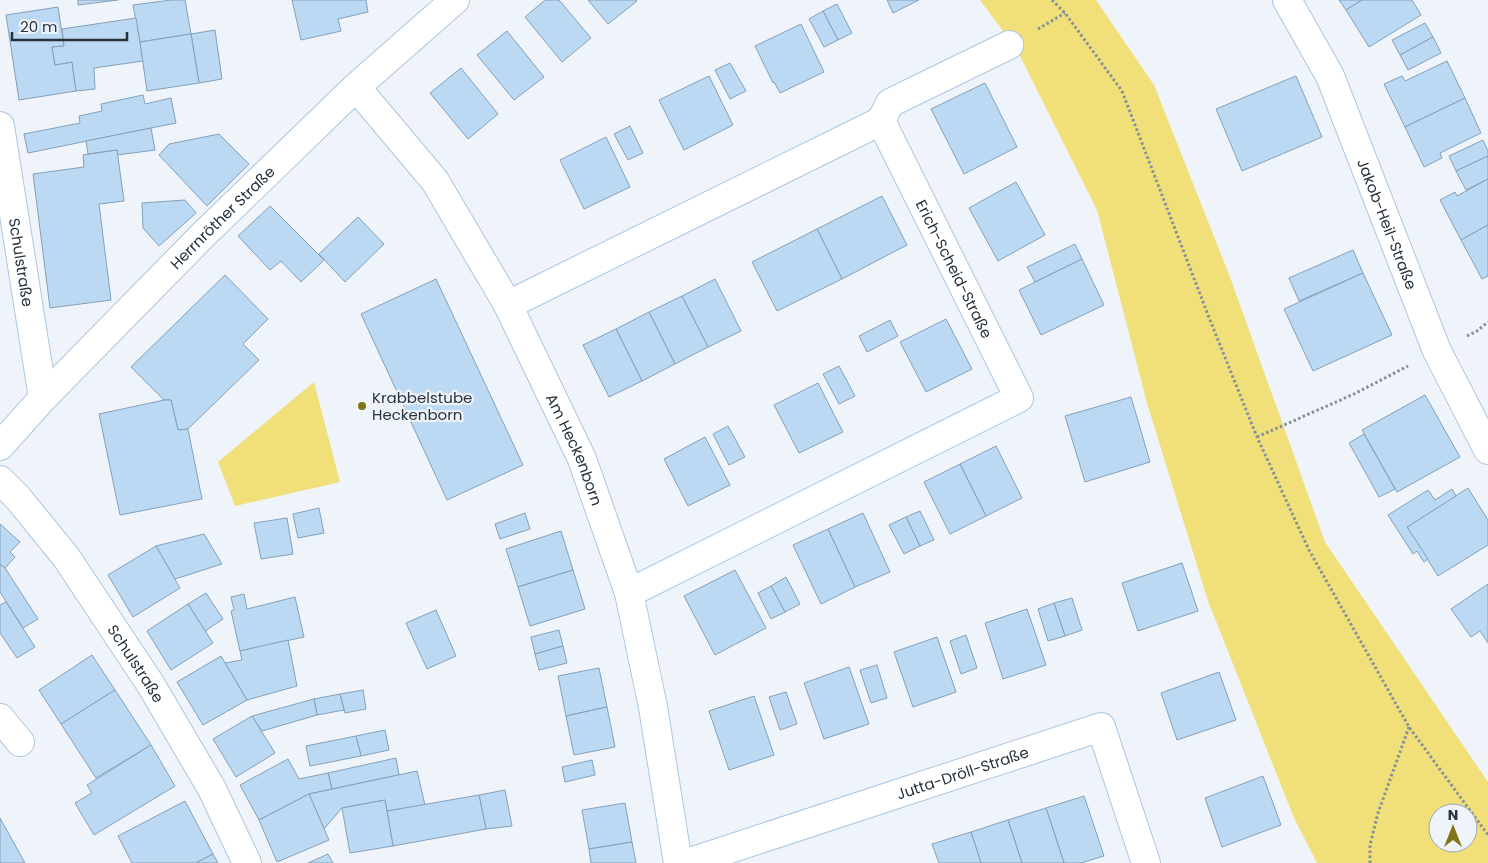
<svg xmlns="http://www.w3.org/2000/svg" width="1488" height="863" viewBox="0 0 1488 863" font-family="Poppins,sans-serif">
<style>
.green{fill:#f1df7a;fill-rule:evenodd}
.building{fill:#bcd9f4;stroke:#84a0b9}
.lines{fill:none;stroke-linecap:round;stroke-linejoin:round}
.minor-casing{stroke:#aac7e2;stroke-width:30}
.path{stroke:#879098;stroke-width:3;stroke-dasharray:2.5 2.5;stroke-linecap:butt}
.minor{stroke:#fff;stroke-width:28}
.poi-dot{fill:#827314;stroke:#eef4fa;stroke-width:2}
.labels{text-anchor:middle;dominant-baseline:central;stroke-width:4.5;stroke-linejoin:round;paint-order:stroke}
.street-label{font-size:15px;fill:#26323c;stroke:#eef4fa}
.poi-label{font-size:15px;fill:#26323c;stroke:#eef4fa;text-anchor:start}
</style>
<rect width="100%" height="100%" fill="#eef4fa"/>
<g class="green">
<path d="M980 0H1096L1154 85 1230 277 1325 542 1488 782V863H1317L1294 818 1208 601 1147 403 1097 210 1017 50ZM1438 813H1468V843H1438Z"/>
<path d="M314 382 340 482 235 506 218 462Z"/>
</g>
<g class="building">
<path d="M78 0H118L78 5Z"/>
<path d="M171 0H185L191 34 140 42 133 5Z"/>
<path d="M292 0H366L368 12 338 19 341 31 301 40Z"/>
<path d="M545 0H559L591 38 562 62 525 17Z"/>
<path d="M588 0H636L637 1 608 24Z"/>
<path d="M887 0H919L893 13Z"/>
<path d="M1339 0H1362L1346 10Z"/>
<path d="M1362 0H1412L1421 15 1369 47 1346 10Z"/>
<path d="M837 4 852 33 838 40 823 11Z"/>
<path d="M58 7 64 46 52 47 55 65 72 62 76 91 19 100 6 15Z"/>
<path d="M823 11 838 40 824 47 809 19Z"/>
<path d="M136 18 143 61 94 68 95 89 76 91 72 62 55 65 52 47 64 46 62 29Z"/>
<path d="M1425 23 1433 37 1400 55 1392 40Z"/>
<path d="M801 24 824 72 780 93 774 82 773 83 755 46Z"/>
<path d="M215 30 222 79 199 83 191 34Z"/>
<path d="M507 31 544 77 514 100 477 55Z"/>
<path d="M191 34 199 83 147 91 140 42Z"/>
<path d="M1433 37 1441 53 1408 70 1400 55Z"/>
<path d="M1447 61 1465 98 1405 127 1384 84 1402 76 1405 81Z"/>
<path d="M730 63 746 91 730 99 715 70Z"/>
<path d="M461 68 498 114 468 139 430 93Z"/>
<path d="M709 76 733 125 684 150 659 100Z"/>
<path d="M1296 76 1322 137 1242 171 1216 109Z"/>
<path d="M985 83 1017 147 964 174 931 109Z"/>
<path d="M143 95 145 104 171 98 176 123 28 153 24 134 80 123 79 116 102 111 101 104Z"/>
<path d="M1465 98 1481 133 1440 153 1442 158 1424 167 1405 127Z"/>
<path d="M630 126 643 153 628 160 614 134Z"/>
<path d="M151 128 155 150 117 155V150L88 154 86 141Z"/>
<path d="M219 134 249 164 207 206 159 155 169 144Z"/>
<path d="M606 137 630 187 584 209 560 160Z"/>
<path d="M1483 140 1488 151V156L1456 171 1449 156Z"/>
<path d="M117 150 124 201 99 204 111 300 50 308 33 174 84 167 83 155Z"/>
<path d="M1488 156V179L1466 190 1456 171Z"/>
<path d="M1488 179V225L1461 240 1440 200 1455 192 1457 196Z"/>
<path d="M1016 182 1045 235 998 261 969 208Z"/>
<path d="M882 196 907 245 842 279 817 229Z"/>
<path d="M185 200 196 213 159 246 143 228 142 203Z"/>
<path d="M270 206 324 260 301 282 281 261 270 270 238 236Z"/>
<path d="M358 217 384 244 345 282 319 254Z"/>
<path d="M1488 225V276L1482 279 1461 240Z"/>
<path d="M817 229 842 279 777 311 752 262Z"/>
<path d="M1075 244 1082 259 1035 282 1027 267Z"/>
<path d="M1353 250 1363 273 1299 301 1289 278Z"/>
<path d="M1082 259 1104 305 1041 335 1019 290Z"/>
<path d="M1363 273 1392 335 1313 371 1284 309Z"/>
<path d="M225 275 268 319 243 344 259 360 188 429 178 430 171 400H164L131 367Z"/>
<path d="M436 279 523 465 447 500 361 314Z"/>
<path d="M715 279 741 331 708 347 682 296Z"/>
<path d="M682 296 708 347 675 364 649 312Z"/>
<path d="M649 312 675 364 642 381 616 329Z"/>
<path d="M946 319 972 369 926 392 900 342Z"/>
<path d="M890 320 898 336 867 352 859 336Z"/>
<path d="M616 329 642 381 609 397 583 345Z"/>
<path d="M839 366 855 396 839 404 823 374Z"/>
<path d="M818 383 843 432 799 453 774 405Z"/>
<path d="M1425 395 1460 457 1397 492 1362 430Z"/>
<path d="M1131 397 1150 462 1085 482 1065 416Z"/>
<path d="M164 400H171L178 430 188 429 202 499 120 515 99 414Z"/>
<path d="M728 426 745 457 729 465 713 434Z"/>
<path d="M1364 434 1395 489 1379 497 1349 443Z"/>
<path d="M705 437 730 485 688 506 664 459Z"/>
<path d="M996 446 1022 498 986 516 960 464Z"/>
<path d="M960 464 986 516 950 534 924 482Z"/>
<path d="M1468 488 1488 520V545L1438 576 1407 527Z"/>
<path d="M1452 489 1456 496 1407 527 1428 559 1424 562 1417 551 1413 554 1388 515 1428 490 1435 500Z"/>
<path d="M319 508 324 533 298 538 293 514Z"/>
<path d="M920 511 934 540 920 546 906 517Z"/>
<path d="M525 513 530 529 500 539 495 524Z"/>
<path d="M863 513 890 572 855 587 828 529Z"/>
<path d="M906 517 920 546 904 554 889 525Z"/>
<path d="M287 518 293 554 261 559 254 523Z"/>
<path d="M0 524 20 542 10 552 15 557 5 568 0 564Z"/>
<path d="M828 529 855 587 821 604 793 545Z"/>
<path d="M561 531 573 570 518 587 506 549Z"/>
<path d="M204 534 222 564 175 579 156 546Z"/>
<path d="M156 546 180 588 133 617 108 575Z"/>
<path d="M1182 563 1198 611 1138 631 1122 583Z"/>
<path d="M0 564 5 568 38 619 23 628 0 592Z"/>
<path d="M573 570 585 609 530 626 518 587Z"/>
<path d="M735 570 766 628 715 655 684 596Z"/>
<path d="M786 577 800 604 785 612 771 586Z"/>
<path d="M1488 584V643L1480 631 1471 637 1451 609Z"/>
<path d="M771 586 785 612 771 619 758 593Z"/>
<path d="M206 593 223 619 205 631 188 604Z"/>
<path d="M244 594 247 609 295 597 304 637 240 651 231 611 234 610 231 597Z"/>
<path d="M1072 598 1082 630 1065 636 1054 603Z"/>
<path d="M6 602 35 647 17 658 0 633V605Z"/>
<path d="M1054 603 1065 636 1048 641 1038 609Z"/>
<path d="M188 604 213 643 171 670 147 631Z"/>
<path d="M1027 609 1046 665 1003 679 985 623Z"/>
<path d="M436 610 456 656 427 669 406 623Z"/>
<path d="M559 630 563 646 535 654 531 637Z"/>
<path d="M966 635 977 668 961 674 950 641Z"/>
<path d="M937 637 956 692 913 707 894 652Z"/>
<path d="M288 640 297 686 247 700 225 663 242 660 240 651Z"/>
<path d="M563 646 567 663 539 670 535 654Z"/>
<path d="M92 655 115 690 61 724 39 690Z"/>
<path d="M221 656 247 700 203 725 177 682Z"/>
<path d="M877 665 887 698 871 703 860 670Z"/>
<path d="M849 667 869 724 824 739 804 683Z"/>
<path d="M599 668 607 707 566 716 558 676Z"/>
<path d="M1219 672 1236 720 1177 740 1161 693Z"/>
<path d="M115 690 151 745 96 778 61 724Z"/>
<path d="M363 690 366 709 345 713 340 694Z"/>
<path d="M786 692 797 724 780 730 769 697Z"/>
<path d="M340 694 344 710 317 715 314 699Z"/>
<path d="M754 696 774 755 729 770 709 711Z"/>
<path d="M314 699 317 715 262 731 252 716Z"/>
<path d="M607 707 615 747 574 755 566 716Z"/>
<path d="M252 716 275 753 236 777 213 739Z"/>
<path d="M385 730 389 750 361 756 356 736Z"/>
<path d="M356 736 361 756 310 766 306 746Z"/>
<path d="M151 745 175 786 94 835 75 803 92 793 87 785Z"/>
<path d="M396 758 399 775 332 789 328 773Z"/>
<path d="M288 759 299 779 328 773 332 789 309 794 259 820 240 785Z"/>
<path d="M592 760 595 775 565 782 562 767Z"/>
<path d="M417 771 425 805 387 811 385 800 342 808 324 829 309 794Z"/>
<path d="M1263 776 1281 825 1222 847 1205 798Z"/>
<path d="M505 790 512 826 486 829 479 795Z"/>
<path d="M309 794 329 840 277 862 259 820Z"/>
<path d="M479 795 486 829 393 846 387 811Z"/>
<path d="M1084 796 1104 856 1081 863H1064L1046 808Z"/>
<path d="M385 800 393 846 350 853 342 808Z"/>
<path d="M185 801 213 854 196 863H132L118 836Z"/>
<path d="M625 803 632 842 589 849 582 810Z"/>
<path d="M1046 808 1064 863H1022L1008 820Z"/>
<path d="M0 818 25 863H0Z"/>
<path d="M1008 820 1022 863H981L971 832Z"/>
<path d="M971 832 981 863H939L932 844Z"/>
<path d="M632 842 636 863H591L589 849Z"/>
<path d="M213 854 218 863H196Z"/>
<path d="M328 854 333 863H308Z"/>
</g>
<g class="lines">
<defs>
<g id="minor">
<path id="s1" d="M1287 0 1330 76 1437 351 1488 450"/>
<path id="s2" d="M356 87 435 181 508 305 582 459 629 593 653 707 678 863"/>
<path d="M881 121 890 103 1009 45"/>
<path id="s3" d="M0 126 43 398"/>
<path id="s4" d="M508 305 881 121 1019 398 629 593"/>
<path id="s5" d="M0 446 43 398 203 235 356 87 455 0"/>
<path id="s6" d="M0 480 18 498 66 557 151 685 212 789 247 863"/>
<path d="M0 718 20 742"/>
<path id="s7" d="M687 863 1101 727 1146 863"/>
</g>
</defs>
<use href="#minor" class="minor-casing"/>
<g class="path">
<path d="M1052 0 1065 13 1122 91 1210 320 1257 437 1309 550 1409 727 1488 835"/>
<path d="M1038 29 1065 13"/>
<path d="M1467 336 1477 331 1488 322"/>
<path d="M1257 437 1354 394 1408 366"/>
<path d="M1370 863V845L1378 813 1409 727"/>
</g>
<use href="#minor" class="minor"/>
</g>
<circle class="poi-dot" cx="362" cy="406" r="5"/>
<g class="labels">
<g class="street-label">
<text stroke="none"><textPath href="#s5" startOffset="319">Herrnröther Straße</textPath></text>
<text stroke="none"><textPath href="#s1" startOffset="246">Jakob-Heil-Straße</textPath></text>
<text stroke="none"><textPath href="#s3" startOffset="138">Schulstraße</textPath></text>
<text stroke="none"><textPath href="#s4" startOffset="581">Erich-Scheid-Straße</textPath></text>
<text stroke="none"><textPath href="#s2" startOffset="426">Am Heckenborn</textPath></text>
<text stroke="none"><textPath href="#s6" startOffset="229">Schulstraße</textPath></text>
<text stroke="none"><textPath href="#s7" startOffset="290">Jutta-Dröll-Straße</textPath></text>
</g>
<g class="poi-label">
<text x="372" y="397">Krabbelstube<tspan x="372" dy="17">Heckenborn</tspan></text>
</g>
</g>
<g transform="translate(1453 828)"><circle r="24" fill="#eef4fa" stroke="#9ea6ae"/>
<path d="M0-4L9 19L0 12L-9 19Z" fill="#827314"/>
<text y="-8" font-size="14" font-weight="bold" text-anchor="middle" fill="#26323c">N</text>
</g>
<path d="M12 32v8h115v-8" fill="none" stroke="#26323c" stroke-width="2.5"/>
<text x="20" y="32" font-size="15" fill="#26323c" stroke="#eef4fa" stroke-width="4" paint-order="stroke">20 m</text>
</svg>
